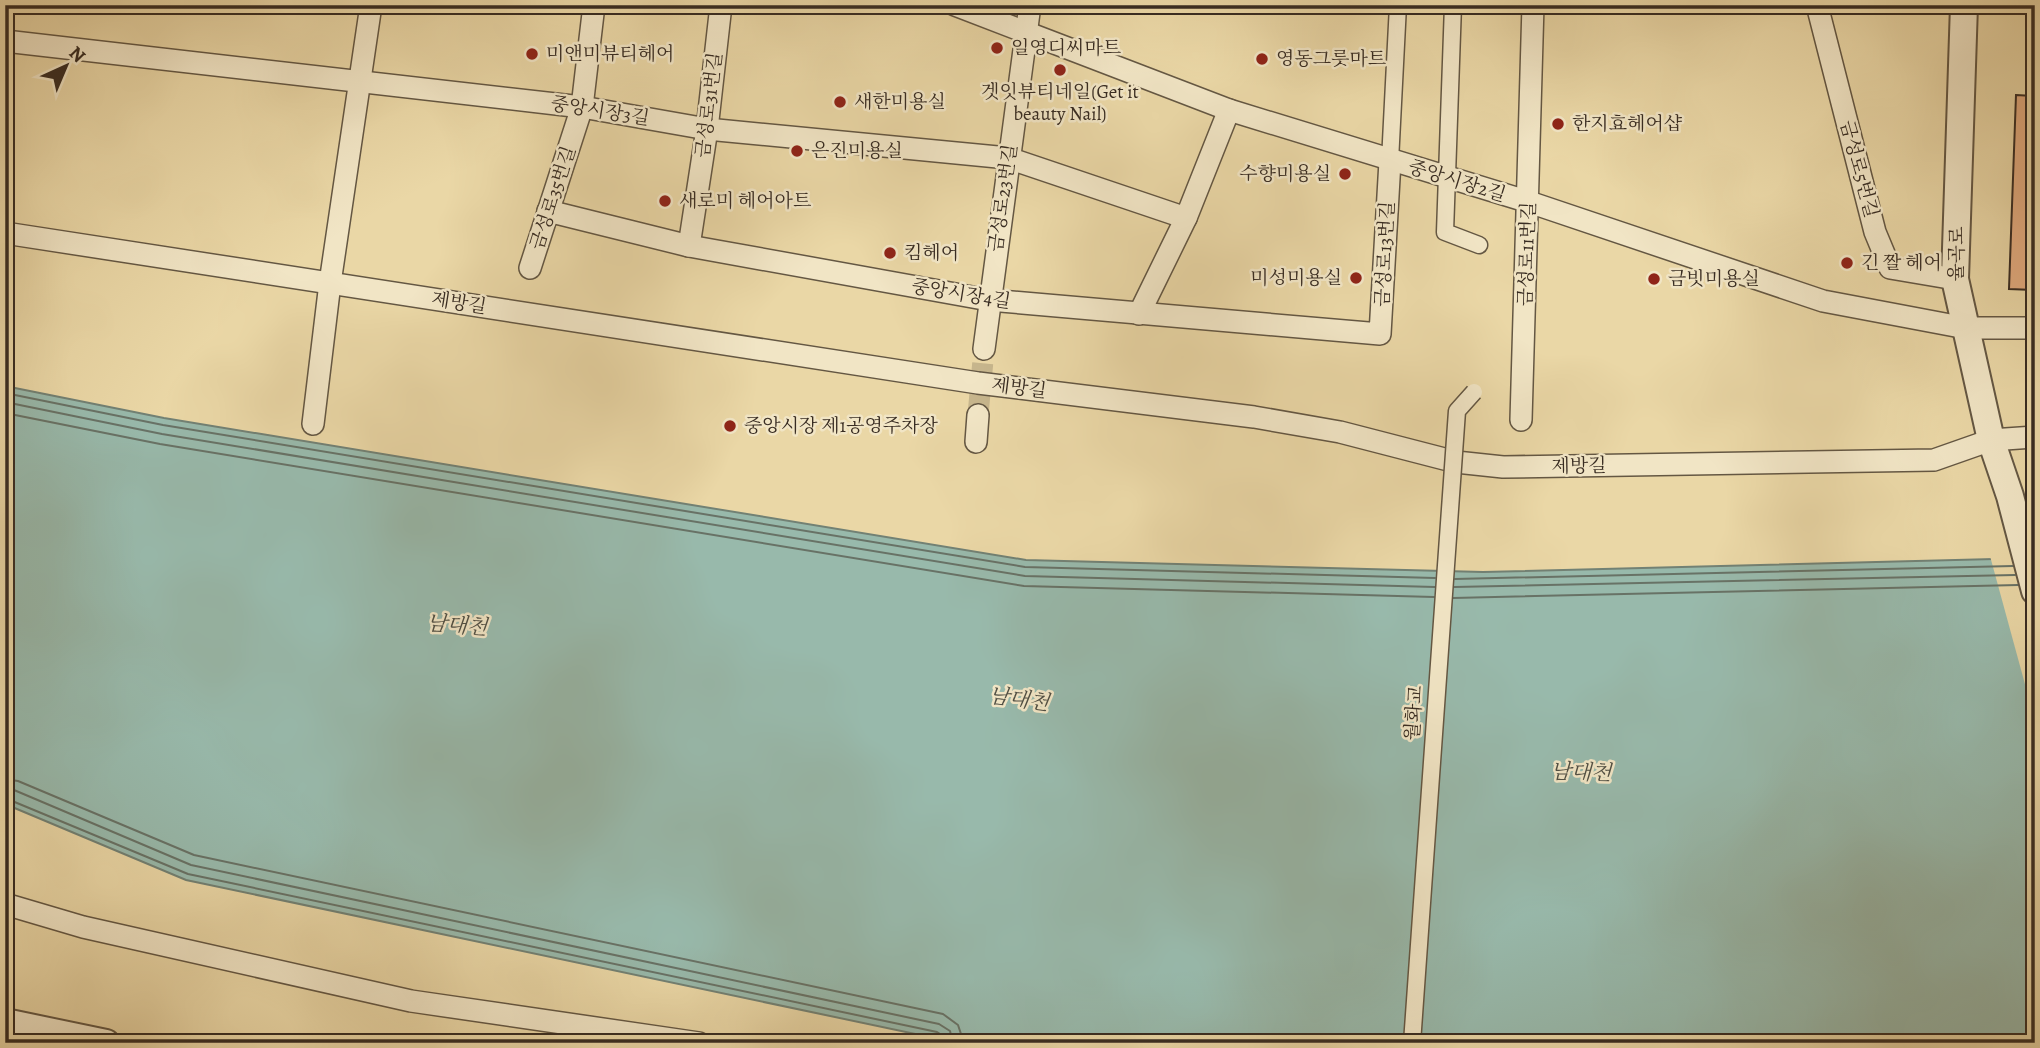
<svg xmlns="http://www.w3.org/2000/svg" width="2040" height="1048" viewBox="0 0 2040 1048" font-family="Alegreya,'Noto Serif KR',serif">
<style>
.water{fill:#98b9ab;stroke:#728174;stroke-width:2}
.pier{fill:#ead7a6}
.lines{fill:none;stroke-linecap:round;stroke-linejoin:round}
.shore{stroke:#687266;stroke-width:2}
.building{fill:#e2ab7f;stroke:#382c22;stroke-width:2}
.minor-tunnel{stroke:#c6b58c;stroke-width:21;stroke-dasharray:21 10;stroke-linecap:butt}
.pedestrian-casing{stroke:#645743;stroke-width:19}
.minor-casing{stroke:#645743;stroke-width:24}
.tertiary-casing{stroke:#645743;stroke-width:30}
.pedestrian{stroke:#f1e5c5;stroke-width:16}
.minor{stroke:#f1e5c5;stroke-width:21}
.tertiary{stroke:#f1e5c5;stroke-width:26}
.pedestrian-bridge-casing{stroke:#645743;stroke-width:19;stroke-linecap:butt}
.pedestrian-bridge{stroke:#f1e5c5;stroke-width:16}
.poi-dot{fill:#8f2418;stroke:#f1e5c5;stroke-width:2.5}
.labels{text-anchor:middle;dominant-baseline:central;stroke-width:5;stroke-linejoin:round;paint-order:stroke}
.poi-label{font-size:19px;fill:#382c22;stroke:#f1e5c5;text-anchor:start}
.street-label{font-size:19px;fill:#382c22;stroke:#f1e5c5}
.water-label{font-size:21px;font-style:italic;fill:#504f44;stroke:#f1e5c5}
</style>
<rect width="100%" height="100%" fill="#ead7a6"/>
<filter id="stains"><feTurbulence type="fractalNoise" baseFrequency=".00286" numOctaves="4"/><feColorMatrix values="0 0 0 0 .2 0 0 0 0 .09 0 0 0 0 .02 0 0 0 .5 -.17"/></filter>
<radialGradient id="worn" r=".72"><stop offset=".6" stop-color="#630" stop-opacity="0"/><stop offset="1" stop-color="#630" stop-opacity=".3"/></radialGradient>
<path class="water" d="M5 386 164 418 1026 560 1483 572 2035 558V1043H958L186 880 5 804Z"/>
<path class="pier" d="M2035 555V721L1990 556Z"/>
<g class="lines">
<g class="shore">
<path d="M5 393 163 425 1025 567 1435 578"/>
<path d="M5 402 162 434 1025 576 1435 587"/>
<path d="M5 413 160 444 1024 586 1434 597"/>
<path d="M1455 579 2013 566"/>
<path d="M1454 587 2015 575"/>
<path d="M1453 598 2018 585"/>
<path d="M5 779 18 781 194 855 943 1014 958 1025 964 1043"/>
<path d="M5 789 14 790 191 865 939 1024 950 1031 953 1043"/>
<path d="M5 798 188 874 937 1032 943 1036 944 1043"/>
</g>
</g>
<path class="building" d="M2016 95 2035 96V290L2009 289Z"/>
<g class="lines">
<path class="minor-tunnel" d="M978 415 984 349"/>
<defs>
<g id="pedestrian">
<path d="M1453 5 1445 232 1479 245"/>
<path d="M1390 161 1398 5"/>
</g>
<g id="minor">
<path d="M955 5 1229 110 1529 202 1823 301 1966 328H2035"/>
<path d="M1817 5 1875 232 1890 268 1955 279"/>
<path d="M5 41 582 107 707 129 1008 158 1186 218"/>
<path d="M548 211 689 246 989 300 1380 334 1390 161"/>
<path d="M5 233 978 383 1254 417 1340 432 1456 462 1503 467 1934 460 1991 440 2035 437"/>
<path d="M689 246 707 129 721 5"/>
<path d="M530 268 582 107 594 5"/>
<path d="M1139 314 1186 218 1229 110"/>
<path d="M984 349 1030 5"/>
<path d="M1521 420 1533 5"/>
<path d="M313 424 330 283 371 5"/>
<path d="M976 442 978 415"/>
<path d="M5 904 83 927 411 1001 699 1043"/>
</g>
<g id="tertiary">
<path d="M1964 5 1955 279 1991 440 2010 496 2035 591"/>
<path d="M5 1022 106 1043"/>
</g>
</defs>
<use href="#pedestrian" class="pedestrian-casing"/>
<use href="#minor" class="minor-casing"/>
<use href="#tertiary" class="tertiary-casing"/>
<use href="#pedestrian" class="pedestrian"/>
<use href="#minor" class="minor"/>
<use href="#tertiary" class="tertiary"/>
<defs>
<path id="pedestrian-bridge" d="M1412 1043 1457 411 1474 392"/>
</defs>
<use href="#pedestrian-bridge" class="pedestrian-bridge-casing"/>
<use href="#pedestrian-bridge" class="pedestrian-bridge"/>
</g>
<g class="poi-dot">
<circle cx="997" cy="48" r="7"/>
<circle cx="532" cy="54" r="7"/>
<circle cx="1262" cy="59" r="7"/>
<circle cx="1060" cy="70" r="7"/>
<circle cx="840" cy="102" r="7"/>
<circle cx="1558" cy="124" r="7"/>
<circle cx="797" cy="151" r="7"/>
<circle cx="1345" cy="174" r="7"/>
<circle cx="665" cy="201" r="7"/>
<circle cx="890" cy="253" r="7"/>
<circle cx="1847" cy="263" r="7"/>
<circle cx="1356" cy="278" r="7"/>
<circle cx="1654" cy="279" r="7"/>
<circle cx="730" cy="426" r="7"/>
</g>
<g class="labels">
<g class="poi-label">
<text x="1011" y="48">일영디씨마트</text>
<text x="546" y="54">미앤미뷰티헤어</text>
<text x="1276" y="59">영동그릇마트</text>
<text x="1060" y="92" text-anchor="middle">겟잇뷰티네일(Get it<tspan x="1060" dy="22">beauty Nail)</tspan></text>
<text x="854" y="102">새한미용실</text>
<text x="1572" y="124">한지효헤어샵</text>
<text x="811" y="151">은진미용실</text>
<text x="1331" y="174" text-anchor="end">수향미용실</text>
<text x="679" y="201">새로미 헤어아트</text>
<text x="904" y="253">킴헤어</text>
<text x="1861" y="263">긴 짤 헤어</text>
<text x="1342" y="278" text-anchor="end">미성미용실</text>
<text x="1668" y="279">금빗미용실</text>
<text x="744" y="426">중앙시장 제1공영주차장</text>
</g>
<g class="street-label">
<text transform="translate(709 105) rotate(-83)">금성로31번길</text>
<text transform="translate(600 111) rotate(9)">중앙시장3길</text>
<text transform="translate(1859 169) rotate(75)">금성로5번길</text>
<text transform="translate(1457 181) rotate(17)">중앙시장2길</text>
<text transform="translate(553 198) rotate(-72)">금성로35번길</text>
<text transform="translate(1003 198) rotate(-82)">금성로23번길</text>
<text transform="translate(1385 254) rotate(-87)">금성로13번길</text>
<text transform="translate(1527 254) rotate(-88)">금성로11번길</text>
<text transform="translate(1957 254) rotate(-90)">율곡로</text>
<text transform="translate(961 294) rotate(9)">중앙시장4길</text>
<text transform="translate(459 303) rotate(9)">제방길</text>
<text transform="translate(1019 388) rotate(7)">제방길</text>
<text transform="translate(1579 466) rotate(-1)">제방길</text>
<text transform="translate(1414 713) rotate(-86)">월화교</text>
</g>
<g class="water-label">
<text transform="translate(457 625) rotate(5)">남대천</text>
<text transform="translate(1019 699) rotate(8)">남대천</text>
<text transform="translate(1581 772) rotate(2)">남대천</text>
</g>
</g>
<rect width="2040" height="1048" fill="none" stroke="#ead7a6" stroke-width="28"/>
<rect x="7" y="7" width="2026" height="1034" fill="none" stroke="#382c22" stroke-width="3.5"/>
<rect x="14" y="14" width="2012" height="1020" fill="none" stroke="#382c22" stroke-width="2"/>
<g transform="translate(66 66) rotate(44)" stroke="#f1e5c5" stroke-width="5" paint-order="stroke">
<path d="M0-5L12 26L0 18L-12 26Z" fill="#382c22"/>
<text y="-10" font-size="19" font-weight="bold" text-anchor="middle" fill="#382c22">N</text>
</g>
<rect width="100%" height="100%" filter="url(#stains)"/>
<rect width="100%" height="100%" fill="url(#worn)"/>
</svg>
